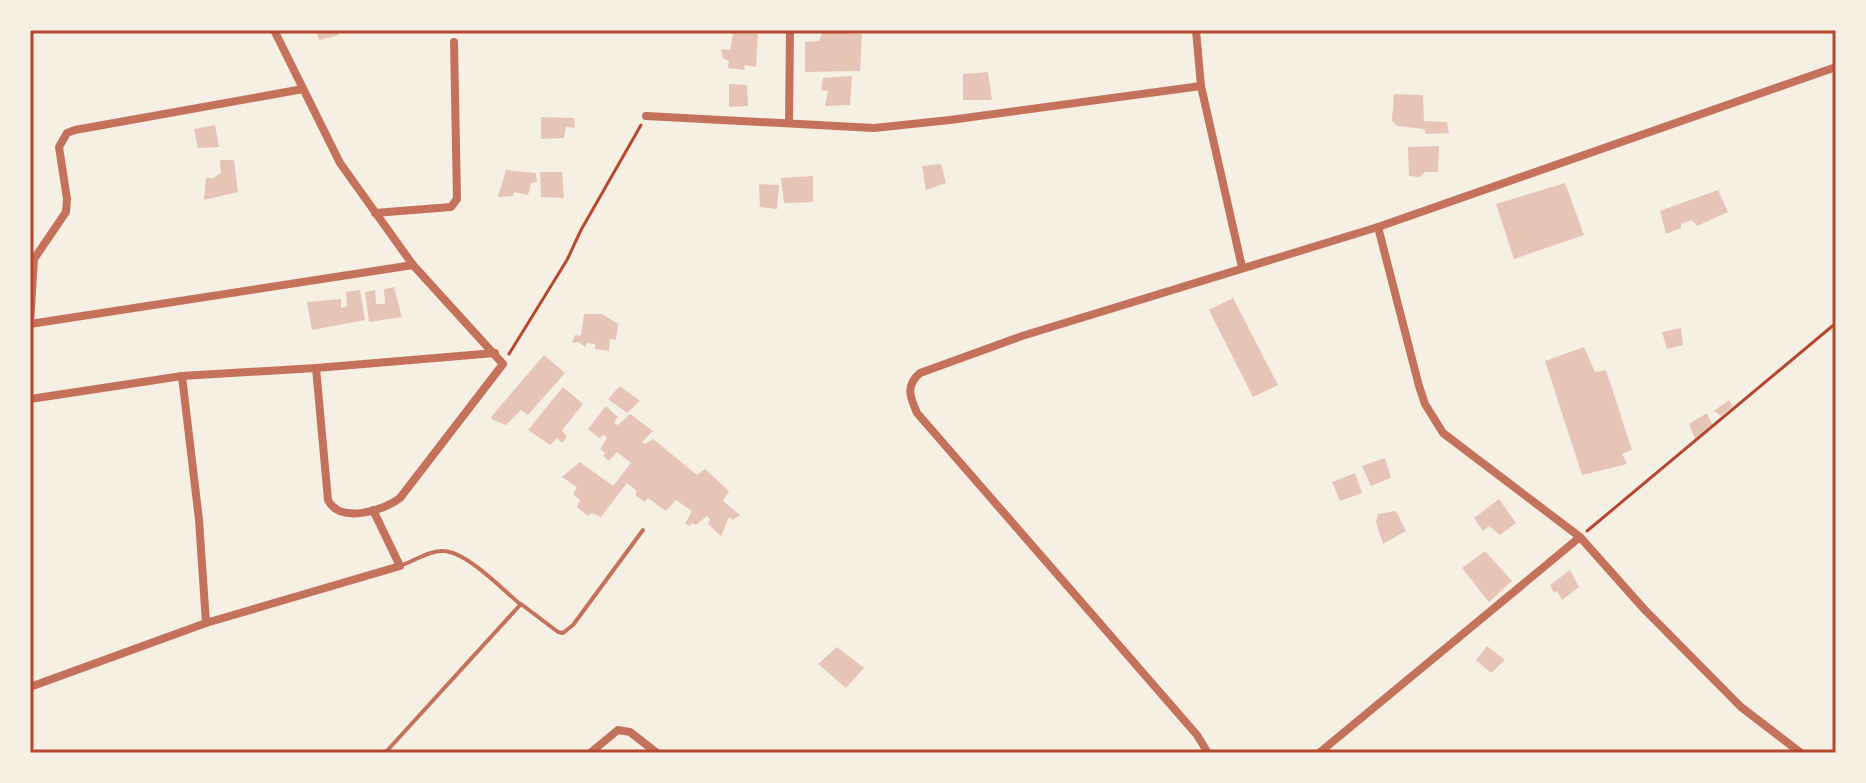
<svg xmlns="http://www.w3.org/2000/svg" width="1866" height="783" viewBox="0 0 1866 783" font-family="Arial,sans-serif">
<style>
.building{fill:#e6c5b7}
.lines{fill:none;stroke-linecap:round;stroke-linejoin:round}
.path{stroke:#b5482f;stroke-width:3}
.service{stroke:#c5725c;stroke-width:4}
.minor{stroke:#c5725c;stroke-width:8}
.neatline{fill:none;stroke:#b5482f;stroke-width:3}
</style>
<rect width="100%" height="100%" fill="#f6efe4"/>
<g class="building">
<path d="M316 30H338L339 35 319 40Z"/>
<path d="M823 31 862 34 860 71 805 72V42L819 41Z"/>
<path d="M733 33 758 34 756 67 744 65 745 70 728 68 729 61 723 58 721 49 730 50Z"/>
<path d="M988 72 992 100H963V74Z"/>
<path d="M852 76 850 105 825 106 828 91 821 90 823 78Z"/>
<path d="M729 84 747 85 748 106 729 107Z"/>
<path d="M1394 94 1423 95 1424 121 1447 122 1449 133 1426 134 1424 129 1397 126 1392 121Z"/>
<path d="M541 117 574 118 575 128 566 127 564 138 541 139Z"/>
<path d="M215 125 219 147 198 148 194 129Z"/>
<path d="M1439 146 1438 172H1425L1420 177 1409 176 1408 147Z"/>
<path d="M220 160H234L238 192 204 200 206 178H213L221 173Z"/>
<path d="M941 164 946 183 926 190 922 166Z"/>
<path d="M506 170 536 173 537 182 531 183 528 195 514 192 513 196 498 197Z"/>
<path d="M540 172H562L564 198 541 197Z"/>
<path d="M813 176V202L784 203 781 178Z"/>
<path d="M1565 183 1584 235 1514 259 1496 204Z"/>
<path d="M759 184 779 185 777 209 760 207Z"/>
<path d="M1718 190 1728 212 1697 226 1692 220 1681 224V228L1666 234 1660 211Z"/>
<path d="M394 287 402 317 369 322 365 292 375 290 376 304H385L384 289Z"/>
<path d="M360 290 365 320 312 330 307 302 341 299V308L347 306 346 292Z"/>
<path d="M1233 298 1278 385 1253 397 1209 310Z"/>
<path d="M584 314H602L618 324 616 340 610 339 609 351 595 349V344L587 343 585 347 579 342 572 343 575 335 581 336Z"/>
<path d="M1681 328 1683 345 1667 349 1662 332Z"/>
<path d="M1584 347 1595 372 1606 370 1632 450 1622 454 1627 464 1582 475 1545 361Z"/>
<path d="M544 355 565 373 528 415 521 410 506 425 493 420 491 417Z"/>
<path d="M620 386 640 401 627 413 608 399Z"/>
<path d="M563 387 583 404 562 430 567 437 562 443 557 438 550 445 528 430Z"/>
<path d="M1729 400 1733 406 1721 416 1714 411Z"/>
<path d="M606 406 618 417 614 423 618 425 630 414 653 431 642 442 645 444 653 439 697 475 705 469 729 491 723 501 740 515 733 520 729 517 721 536 708 524 710 519 707 516 696 525 692 523 690 526 685 524 692 511 676 500 666 511 648 498 645 502 636 496V490L627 483 601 517 592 513 588 516 577 507 580 500 573 494 577 487 562 477 580 462 613 486 631 463 617 452 609 461 603 456 605 453 600 449 607 438 604 435 599 438 588 429Z"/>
<path d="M1707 413 1713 426 1695 438 1689 424Z"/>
<path d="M1385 458 1391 478 1371 486 1362 466Z"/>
<path d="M1355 473 1362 493 1340 501 1332 482Z"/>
<path d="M1499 499 1516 523 1500 535 1489 526 1483 531 1474 518Z"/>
<path d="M1396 511 1406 531 1383 544 1376 522 1378 514Z"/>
<path d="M1485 551 1512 581 1489 602 1462 568Z"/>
<path d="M1570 570 1579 587 1562 600 1557 591 1554 593 1550 585Z"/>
<path d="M1487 646 1505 660 1491 673 1476 660Z"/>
<path d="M837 647 864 668 846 688 818 664Z"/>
</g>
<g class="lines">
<g class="path">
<path d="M509 354 567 260 581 230 641 125"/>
<path d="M1587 531 1836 323"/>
</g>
<g class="service">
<path d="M402 565C414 561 430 550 443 551 466 551 503 590 520 604"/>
<path d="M385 753 521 604 558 632 563 633 573 625 643 530"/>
</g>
<g class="minor">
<path d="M274 30 340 163 413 265 503 364 400 498C383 511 340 524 328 500L316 368"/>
<path d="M1196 30 1201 86 1242 267"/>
<path d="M303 89 75 130 67 133 59 147 67 199 66 212 34 259 30 324 413 265"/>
<path d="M646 116 874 128 950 120 1201 86"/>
<path d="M789 123 790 30"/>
<path d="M375 213 451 207 457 199 454 42"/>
<path d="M1378 227 1419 386 1425 404 1443 433 1580 537 1644 609 1741 707 1801 753"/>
<path d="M182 376 199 520 206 623"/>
<path d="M30 399 182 376 316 368 495 353"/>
<path d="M30 687 206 623 400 566 373 510"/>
<path d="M590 753 618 730 630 732 657 753"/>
<path d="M1208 753 1197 735 917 413C910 397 905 386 920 373L1022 336 1378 227 1836 67"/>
<path d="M1319 753 1580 537"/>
</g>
</g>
<rect width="1866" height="783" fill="none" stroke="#f6efe4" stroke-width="64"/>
<rect x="32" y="32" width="1802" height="719" class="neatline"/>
</svg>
